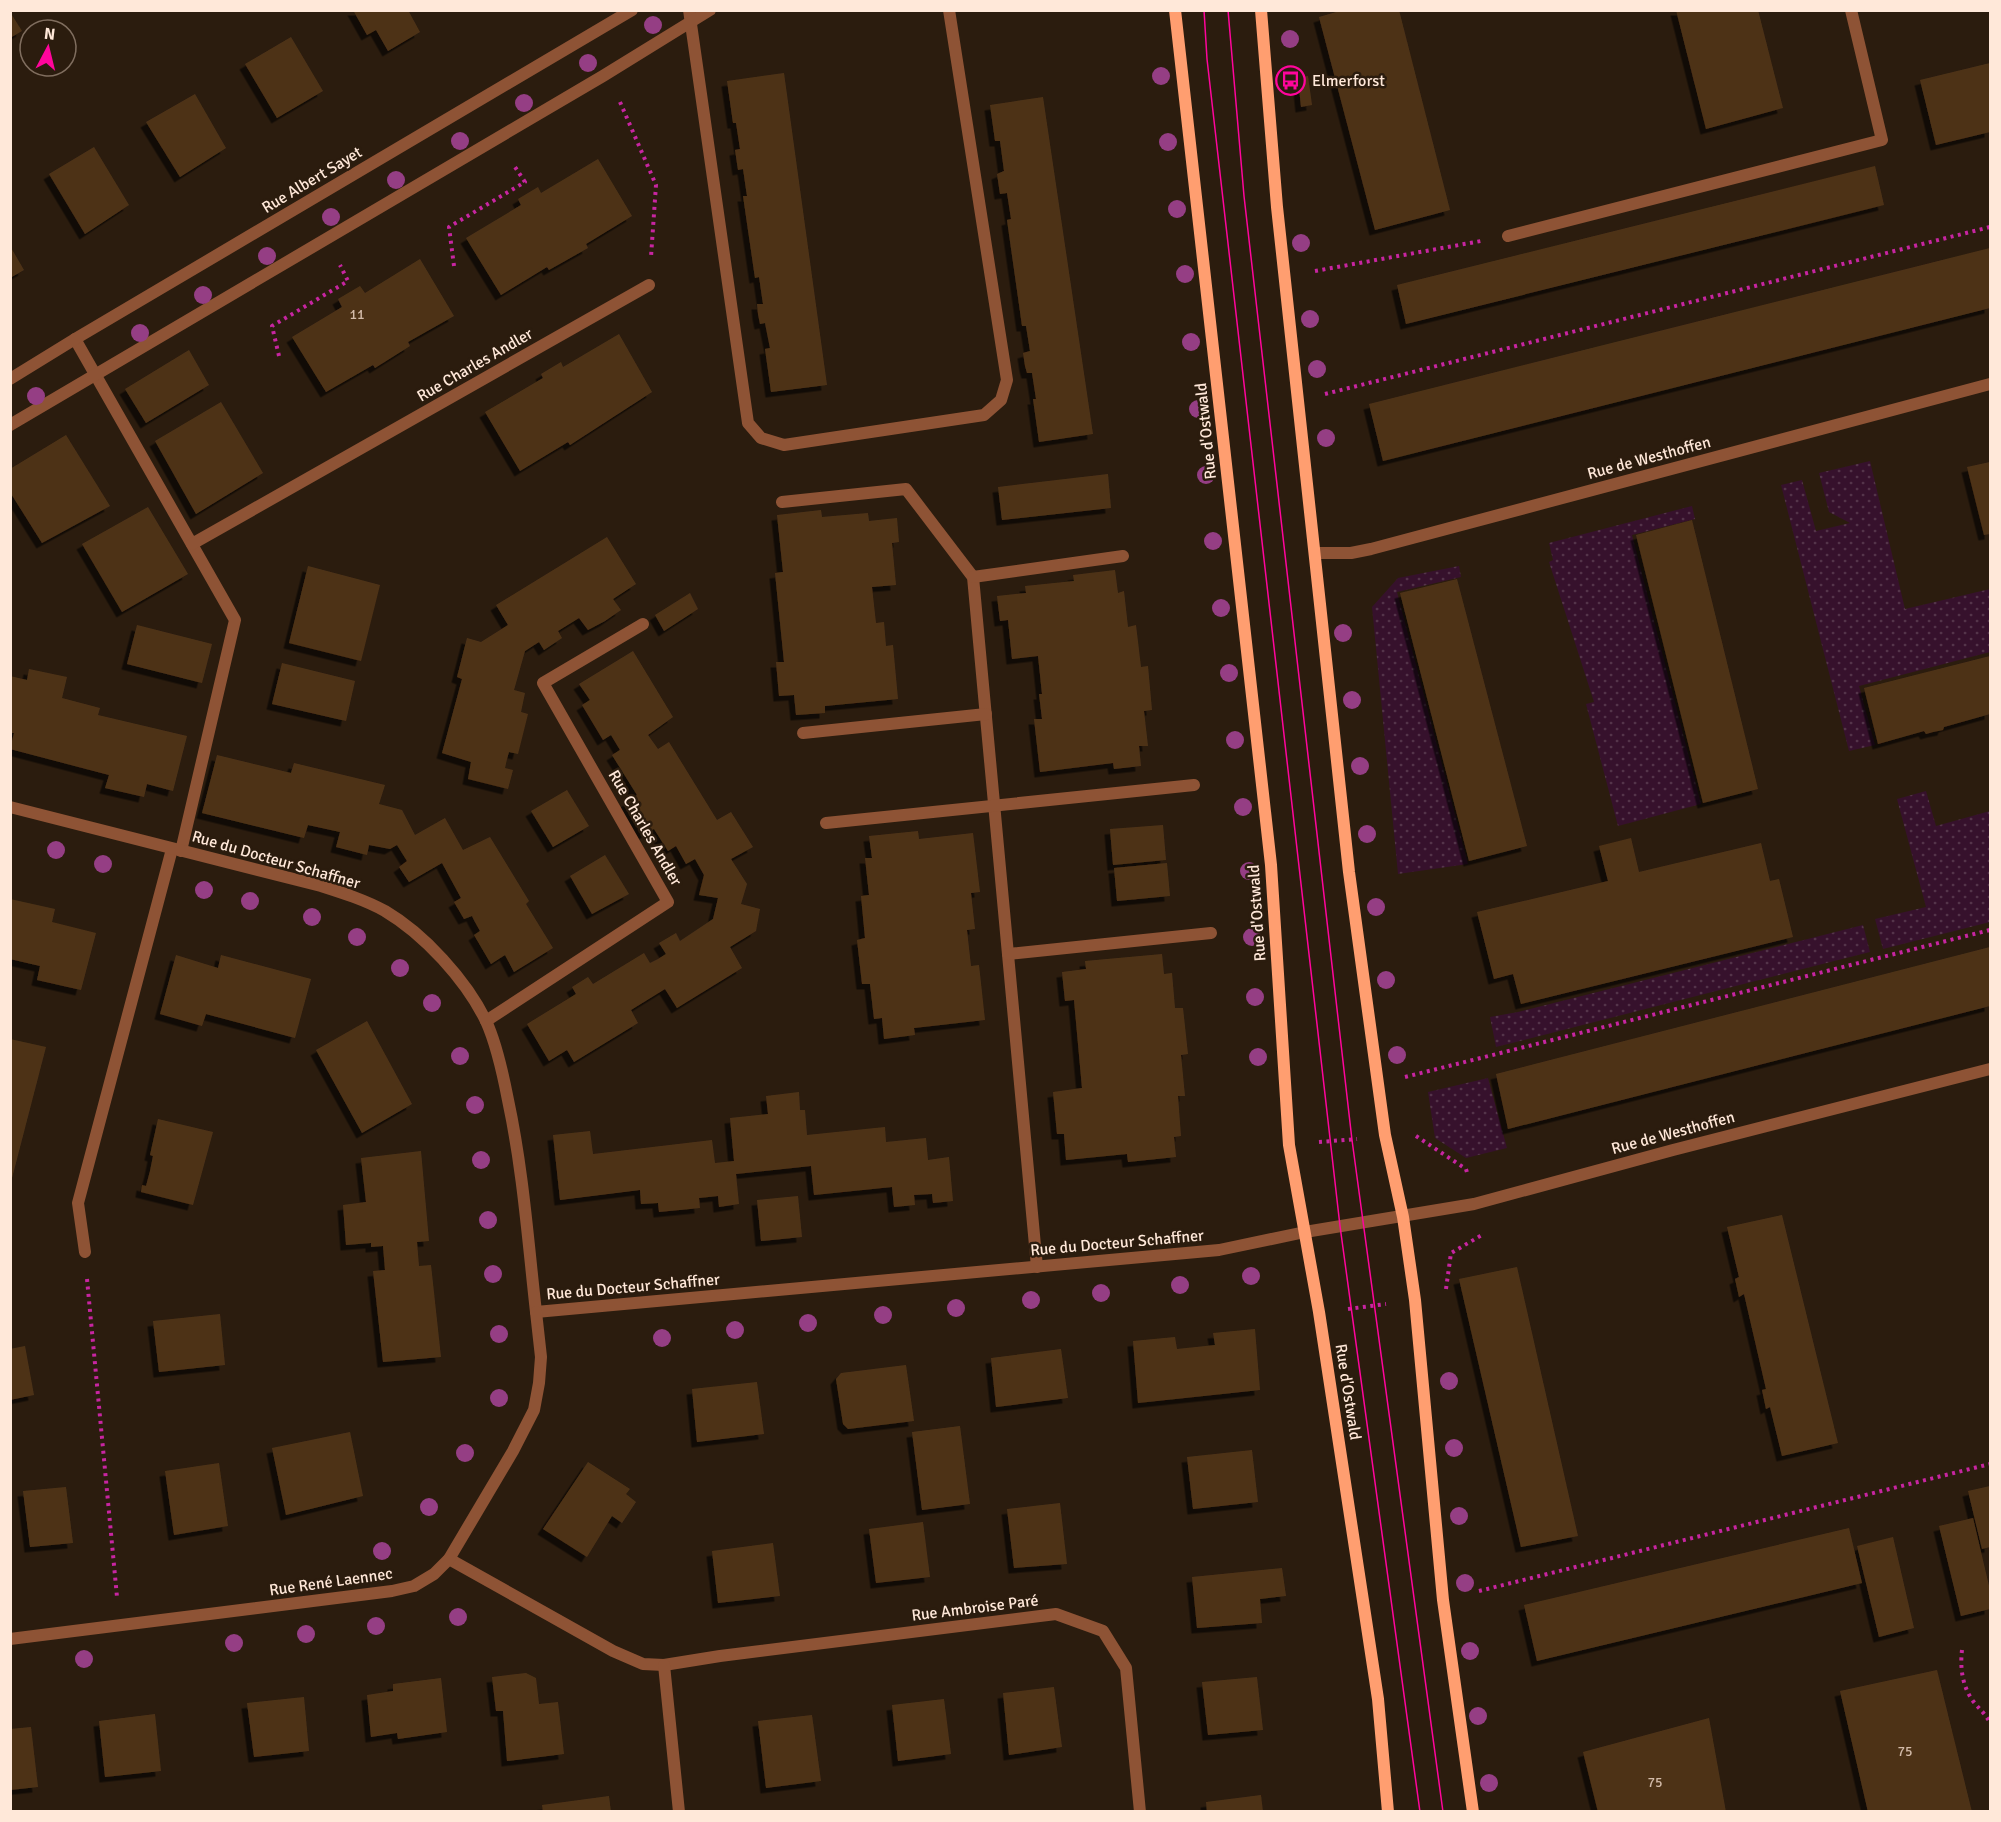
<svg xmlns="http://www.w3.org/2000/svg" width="2001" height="1822" viewBox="0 0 2001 1822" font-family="Signika,sans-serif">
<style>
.green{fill:url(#green-dots)}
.building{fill:#4e3319;filter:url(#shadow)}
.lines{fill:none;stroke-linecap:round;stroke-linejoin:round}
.path{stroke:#c725a1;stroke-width:4;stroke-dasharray:3 4.5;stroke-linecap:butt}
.service{stroke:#8e5335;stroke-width:12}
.minor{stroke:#8e5335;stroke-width:12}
.secondary{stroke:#ff9e70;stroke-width:12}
.tram{stroke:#ff059c;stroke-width:1.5}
.tree{fill:#953e84}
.labels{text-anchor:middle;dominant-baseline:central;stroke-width:5;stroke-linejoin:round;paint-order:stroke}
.number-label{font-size:14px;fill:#d3bba9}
.poi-label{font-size:16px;fill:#ffe8d9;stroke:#2b1c0e;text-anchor:start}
.street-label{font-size:16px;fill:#ffe8d9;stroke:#2b1c0e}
</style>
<defs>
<pattern id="green-dots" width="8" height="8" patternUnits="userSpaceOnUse" patternTransform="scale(1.5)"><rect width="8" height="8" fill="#36112c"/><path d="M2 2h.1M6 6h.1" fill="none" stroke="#54344a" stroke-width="1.8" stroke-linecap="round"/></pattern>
<filter id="shadow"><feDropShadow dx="-5.5" dy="5.5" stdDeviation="0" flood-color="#0009"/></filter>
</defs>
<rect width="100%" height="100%" fill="#2b1c0e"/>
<g class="green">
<path d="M1870 461 1905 609 1990 589V652L1859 686 1875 745 1849 751 1781 485 1802 480 1816 531 1850 523 1829 512 1819 473Z"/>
<path d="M1692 506 1695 519 1632 535 1701 804 1618 826 1586 704 1594 702 1549 562 1553 560 1549 543Z"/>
<path d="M1459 566 1461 577 1397 592 1468 864 1398 874 1372 607 1398 578Z"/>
<path d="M1926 791 1936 826 1990 811V922L1883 949 1875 919 1926 907 1897 799Z"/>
<path d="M1863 925 1870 952 1496 1047 1490 1017 1518 1012Z"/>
<path d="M1488 1078 1507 1148 1466 1158 1435 1138 1428 1092Z"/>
</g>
<g class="building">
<path d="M353 10H408L420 32 388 51 376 30 367 35Z"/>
<path d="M1343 10H1399L1450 210 1375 230 1319 17Z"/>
<path d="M1676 10H1758L1783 108 1706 129Z"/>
<path d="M10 12 22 31 10 38Z"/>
<path d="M291 37 323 91 277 118 245 64Z"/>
<path d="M1990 63V132L1936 145 1920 80Z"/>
<path d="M784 73 827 385 771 392 765 349 770 348 765 323 760 324 758 314 757 304H763L759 277 755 278 743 196H747L743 169 738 170 735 150 740 149 736 123H733L727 81Z"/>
<path d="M1308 76 1312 105 1301 107 1298 78Z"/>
<path d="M195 94 226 148 180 177 146 122Z"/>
<path d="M1043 97 1093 434 1039 442 1033 399H1036L1032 373H1027L1025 366 1023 353 1030 351 1026 326H1022L1007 220 1011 219 1007 193 1000 194 997 174 1004 171 1000 141H995L990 105Z"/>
<path d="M94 147 129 205 85 234 49 174Z"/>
<path d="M598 159 632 216 586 244 588 248 549 270 547 267 501 295 466 238 521 205 518 199 538 187 541 193Z"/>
<path d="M1875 166 1884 205 1406 324 1397 285Z"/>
<path d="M10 246 24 270 10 278Z"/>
<path d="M1990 248V308L1383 461 1369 404Z"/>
<path d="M420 259 454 316 408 342 410 346 375 368 373 365 326 392 292 337 342 307 338 299 360 286 365 293Z"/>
<path d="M619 334 652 392 570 445 568 442 520 471 485 412 543 378 541 374 561 362 563 367Z"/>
<path d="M189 350 209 385 146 423 125 389Z"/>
<path d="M221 402 263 473 196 514 155 441Z"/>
<path d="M66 435 110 506 42 543 10 492V469Z"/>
<path d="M1990 462V534L1984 535 1967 467Z"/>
<path d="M1108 474 1111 508 1002 520 998 487Z"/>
<path d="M148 507 188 574 122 612 82 544Z"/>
<path d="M821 510 822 517 868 513 869 521 897 518 899 542 892 543 896 585 872 587 876 623 884 622 886 646 893 645 898 699 825 706V713L796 715 794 695 779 696 776 662H784L775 573 783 572 777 515Z"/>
<path d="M1692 520 1758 789 1703 803 1636 535Z"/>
<path d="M607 537 636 584 613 599 621 610 605 621 588 630 579 618 558 631 562 638 544 650 539 642 525 651 514 690 525 693 521 712 528 714 518 754 509 752 507 759 505 768 513 770 508 789 468 779 471 762 442 753 462 679 457 677 467 638 481 642 508 625 496 605Z"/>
<path d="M308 566 380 585 361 661 289 643Z"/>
<path d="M1115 570 1118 593 1124 591 1128 627 1136 625 1141 667 1148 666 1152 710 1144 711 1148 746H1139L1141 766 1114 769 1113 763 1040 772 1034 719H1042L1039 694H1042L1038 656 1012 659 1008 620 1000 621 997 596 1026 593 1025 586 1074 581 1073 575Z"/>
<path d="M1457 579 1527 846 1469 861 1400 593Z"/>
<path d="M690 593 698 609 664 631 655 615Z"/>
<path d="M137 625 212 644 202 683 127 664Z"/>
<path d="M633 651 673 717 648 735 658 749 669 742 717 820 731 812 753 847 731 859 747 884 741 904 760 909 756 931 730 947 742 968 677 1008 665 989 631 1010 638 1023 574 1062 567 1050 549 1061 527 1024 576 994 572 987 588 977 593 984 644 953 650 963 658 959 666 954 659 943 676 933 680 941 713 919 718 898 699 895 704 875 695 859 686 864 676 846 668 851 654 829 642 835 623 804 637 795 612 755 620 750 611 735 603 740 582 705 590 700 579 684Z"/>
<path d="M1990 656V714L1944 727 1943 730 1933 732 1926 734 1924 731 1878 744 1864 688Z"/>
<path d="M282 663 355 681 346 721 272 704Z"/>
<path d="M29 669 67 677 62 698 100 708 98 715 187 736 173 791 147 784 144 797 105 788 109 775 10 749 14 733H10V676L27 680Z"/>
<path d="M217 755 291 773 294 763 385 785 379 804 402 810 415 835 445 818 463 850 490 837 529 901 526 904 553 948 514 972 505 955 491 964 474 935 480 931 475 922 472 916 464 919 454 902 461 898 442 863 409 882 399 867 407 861 397 845 390 849 369 845 367 855 336 847 340 832 308 825 304 838 202 813Z"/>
<path d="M567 790 589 826 553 847 531 811Z"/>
<path d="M1163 825 1166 860 1113 865 1110 829Z"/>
<path d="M918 831 919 839 973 833 980 892 971 893 975 929 967 930 971 966 979 965 985 1020 914 1028 915 1035 884 1039 882 1018 874 1019 870 984H862L857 940 865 938 861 896 869 895 865 858H872L869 836Z"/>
<path d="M1631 838 1639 872 1761 843 1770 881 1779 879 1793 937 1521 1004 1513 974 1494 979 1477 912 1608 881 1599 846Z"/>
<path d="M605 855 629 894 592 914 570 876Z"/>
<path d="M1167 863 1170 896 1117 901 1114 868Z"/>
<path d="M10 899 55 909 52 922 96 933 81 990 37 980 40 966 10 959Z"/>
<path d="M1990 947V1006L1508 1129 1496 1074Z"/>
<path d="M1162 954 1164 974 1172 973 1175 1008H1183L1188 1054 1181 1055 1185 1096H1178L1181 1136 1174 1137 1176 1157 1128 1162 1127 1154 1066 1160 1064 1134H1057L1053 1092 1082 1088 1074 1000 1065 1001 1062 972 1086 969 1085 961Z"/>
<path d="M176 955 218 968 221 955 311 979 295 1038 206 1014 202 1026 160 1014Z"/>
<path d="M367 1021 412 1104 362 1133 316 1050Z"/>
<path d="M10 1039 46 1047 11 1182H10Z"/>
<path d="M799 1092 800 1110H805L807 1135 885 1127 886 1142 926 1138 928 1160 949 1157 953 1201 933 1203 932 1194 914 1195 915 1205 894 1207 892 1187 814 1195 811 1166 736 1174 739 1204 719 1207 718 1196 699 1198 700 1208 659 1212 658 1203 641 1204 640 1190 560 1200 553 1135 590 1131 593 1154 712 1140 715 1163 734 1161 730 1118 768 1114 766 1096Z"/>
<path d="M158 1119 213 1132 193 1205 141 1192 142 1185 146 1186 150 1171 153 1156 150 1155Z"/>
<path d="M421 1151 429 1241 417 1242 419 1266 431 1265 441 1357 383 1362 373 1271 385 1270 383 1246 371 1247V1243L346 1245 343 1205 366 1202 361 1158Z"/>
<path d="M798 1196 802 1237 761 1241 757 1200Z"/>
<path d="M1782 1215 1838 1443 1782 1456 1770 1407 1766 1409 1762 1390 1766 1389 1744 1294 1739 1297 1735 1279 1739 1277 1727 1227Z"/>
<path d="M1517 1267 1578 1536 1521 1547 1459 1279Z"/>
<path d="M220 1314 225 1365 159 1372 153 1321Z"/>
<path d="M1255 1329 1260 1390 1138 1403 1133 1341 1175 1337 1177 1349 1215 1345 1213 1333Z"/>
<path d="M25 1346 34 1395 10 1400V1349Z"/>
<path d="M1061 1349 1068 1398 996 1407 991 1358Z"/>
<path d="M906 1365 914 1421 848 1429 843 1424 836 1379 841 1373Z"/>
<path d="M757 1382 764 1434 697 1442 692 1389Z"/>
<path d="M960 1426 970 1504 922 1510 912 1432Z"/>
<path d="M350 1432 363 1496 286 1515 272 1448Z"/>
<path d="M1252 1450 1258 1502 1193 1509 1187 1457Z"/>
<path d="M588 1462 630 1489 626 1494 636 1502 622 1523 612 1516 587 1557 543 1529Z"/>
<path d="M219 1463 228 1526 174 1535 165 1471Z"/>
<path d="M1990 1486V1547L1982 1549 1968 1491Z"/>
<path d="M66 1487 73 1543 30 1547 23 1491Z"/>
<path d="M1060 1503 1067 1564 1014 1568 1007 1509Z"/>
<path d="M1973 1518 1990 1590V1609L1961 1616 1939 1526Z"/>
<path d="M923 1522 930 1577 876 1583 869 1529Z"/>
<path d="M1849 1528 1862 1583 1537 1661 1524 1605Z"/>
<path d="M1893 1537 1914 1628 1879 1637 1857 1546Z"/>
<path d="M773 1543 780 1596 718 1603 712 1551Z"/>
<path d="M1282 1568 1286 1596 1260 1599 1262 1623 1197 1628 1192 1577Z"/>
<path d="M1937 1670 1972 1812H1868L1840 1691Z"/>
<path d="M526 1673 536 1678 539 1704 558 1702 564 1754 507 1761 503 1711H496L492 1677Z"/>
<path d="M1257 1677 1263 1730 1208 1735 1202 1682Z"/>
<path d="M441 1678 447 1732 398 1739 397 1733 371 1737 367 1695 393 1691V1684Z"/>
<path d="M1054 1687 1062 1747 1009 1755 1003 1693Z"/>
<path d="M304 1697 309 1751 254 1757 247 1703Z"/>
<path d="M944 1699 951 1754 898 1761 892 1705Z"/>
<path d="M155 1714 161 1771 105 1777 99 1721Z"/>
<path d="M812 1715 821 1781 766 1788 758 1721Z"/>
<path d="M1709 1718 1726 1812H1598L1583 1752Z"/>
<path d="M31 1727 38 1787 10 1790V1729Z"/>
<path d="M1261 1795 1263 1812H1207L1206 1802Z"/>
<path d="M609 1796 611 1812H543L542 1805Z"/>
</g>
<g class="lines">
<g class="path">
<path d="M620 102 656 185 651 257"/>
<path d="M454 266 449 227 525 182 513 164"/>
<path d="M1315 271 1481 241"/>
<path d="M279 356 272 326 348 281 340 265"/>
<path d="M1325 394 1990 227"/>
<path d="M1405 1077 1990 930"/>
<path d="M1416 1136 1466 1169 1468 1176"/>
<path d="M1319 1142 1357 1139"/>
<path d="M87 1279 117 1597"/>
<path d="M1446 1289 1451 1253 1482 1235"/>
<path d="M1348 1309 1386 1304"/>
<path d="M1479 1591 1990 1464"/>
<path d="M1962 1650C1960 1667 1962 1686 1973 1701 1979 1709 1986 1714 1990 1723"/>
</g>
<g class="service">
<path d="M689 10 748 423 761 438 784 445 984 415 1001 400 1007 380 949 10"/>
<path d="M1508 236 1882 140 1851 10"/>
<path d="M75 339 235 620 181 851"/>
<path d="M782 502 906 489 973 577 1037 1267"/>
<path d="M192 544 649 285"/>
<path d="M973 577 1123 556"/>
<path d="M803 733 986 714"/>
<path d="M826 823 1194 785"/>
<path d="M1008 954 1211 933"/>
<path d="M486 1021 668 902 543 683 643 624"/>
<path d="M85 1252 78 1203 172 849"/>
</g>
<g class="minor">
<path d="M10 379 75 339 632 10"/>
<path d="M10 425 603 76 710 10"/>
<path d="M1315 553H1351L1371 549 1990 384"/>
<path d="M10 807 321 886C343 893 365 900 385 911 424 934 466 980 486 1021 497 1045 503 1074 508 1100 523 1170 528 1241 536 1312L1219 1250 1305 1232 1474 1204 1673 1150 1990 1069"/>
<path d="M449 1559 613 1651 643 1664 664 1665 720 1656 1056 1614 1103 1631 1126 1668 1140 1812"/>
<path d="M10 1639 392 1591 414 1586 434 1574 449 1559 513 1451 534 1410 539 1383 541 1357 536 1312"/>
<path d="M664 1665 679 1812"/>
</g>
<g class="secondary">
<path d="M1175 10 1271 865 1289 1145 1319 1312 1378 1699 1388 1812"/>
<path d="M1261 10 1277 207 1349 872 1385 1135 1403 1217 1415 1300 1443 1600 1473 1812"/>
</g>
<g class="tram">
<path d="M1204 10 1207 59 1340 1226 1420 1812"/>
<path d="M1228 10 1244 196 1352 1140 1443 1812"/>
</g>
</g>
<g class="tree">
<circle cx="653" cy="25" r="9"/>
<circle cx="1290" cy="39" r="9"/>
<circle cx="588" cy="63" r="9"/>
<circle cx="1161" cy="76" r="9"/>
<circle cx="524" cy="103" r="9"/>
<circle cx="460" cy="141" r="9"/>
<circle cx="1168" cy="142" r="9"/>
<circle cx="396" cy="180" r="9"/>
<circle cx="1177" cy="209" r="9"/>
<circle cx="331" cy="217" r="9"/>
<circle cx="1301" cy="243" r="9"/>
<circle cx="267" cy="256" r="9"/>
<circle cx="1185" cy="274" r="9"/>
<circle cx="203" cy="295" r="9"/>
<circle cx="1310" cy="319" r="9"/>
<circle cx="140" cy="333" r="9"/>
<circle cx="1191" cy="342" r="9"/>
<circle cx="1317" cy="369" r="9"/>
<circle cx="36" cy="396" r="9"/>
<circle cx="1198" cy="409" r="9"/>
<circle cx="1326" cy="438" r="9"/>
<circle cx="1206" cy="475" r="9"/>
<circle cx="1213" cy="541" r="9"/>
<circle cx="1221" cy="608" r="9"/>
<circle cx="1343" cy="633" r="9"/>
<circle cx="1229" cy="673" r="9"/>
<circle cx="1352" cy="700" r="9"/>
<circle cx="1235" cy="740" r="9"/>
<circle cx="1360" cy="766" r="9"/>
<circle cx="1243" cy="807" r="9"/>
<circle cx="1367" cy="834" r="9"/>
<circle cx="56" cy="850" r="9"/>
<circle cx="103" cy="864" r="9"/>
<circle cx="1249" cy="871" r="9"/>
<circle cx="204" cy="890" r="9"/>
<circle cx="250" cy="901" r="9"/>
<circle cx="1376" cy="907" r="9"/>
<circle cx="312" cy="917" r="9"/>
<circle cx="357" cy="937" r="9"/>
<circle cx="1252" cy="937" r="9"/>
<circle cx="400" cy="968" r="9"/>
<circle cx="1386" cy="980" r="9"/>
<circle cx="1255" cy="997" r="9"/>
<circle cx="432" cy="1003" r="9"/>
<circle cx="1397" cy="1055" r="9"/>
<circle cx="460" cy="1056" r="9"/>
<circle cx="1258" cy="1057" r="9"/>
<circle cx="475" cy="1105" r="9"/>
<circle cx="481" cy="1160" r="9"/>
<circle cx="488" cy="1220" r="9"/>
<circle cx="493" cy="1274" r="9"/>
<circle cx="1251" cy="1276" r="9"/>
<circle cx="1180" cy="1285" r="9"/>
<circle cx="1101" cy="1293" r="9"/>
<circle cx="1031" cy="1300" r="9"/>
<circle cx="956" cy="1308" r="9"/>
<circle cx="883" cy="1315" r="9"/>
<circle cx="808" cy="1323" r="9"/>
<circle cx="735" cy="1330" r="9"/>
<circle cx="499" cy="1334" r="9"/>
<circle cx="662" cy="1338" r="9"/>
<circle cx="1449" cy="1381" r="9"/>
<circle cx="499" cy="1398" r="9"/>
<circle cx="1454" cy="1448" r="9"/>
<circle cx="465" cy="1453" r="9"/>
<circle cx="429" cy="1507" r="9"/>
<circle cx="1459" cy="1516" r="9"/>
<circle cx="382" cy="1551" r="9"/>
<circle cx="1465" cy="1583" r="9"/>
<circle cx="458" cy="1617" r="9"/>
<circle cx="376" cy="1626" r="9"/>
<circle cx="306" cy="1634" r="9"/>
<circle cx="234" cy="1643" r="9"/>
<circle cx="1470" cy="1651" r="9"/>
<circle cx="84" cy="1659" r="9"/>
<circle cx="1478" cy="1716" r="9"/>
<circle cx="1489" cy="1783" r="9"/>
</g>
<defs>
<symbol id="bus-ring" viewBox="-11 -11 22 22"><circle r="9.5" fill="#2b1c0e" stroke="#ff059c" stroke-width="1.5"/><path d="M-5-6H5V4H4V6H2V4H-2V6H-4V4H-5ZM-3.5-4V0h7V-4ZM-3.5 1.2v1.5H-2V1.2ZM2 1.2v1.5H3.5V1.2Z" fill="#ff059c"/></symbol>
</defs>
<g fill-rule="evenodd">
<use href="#bus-ring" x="1274" y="64" width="33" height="33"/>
</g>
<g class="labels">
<g class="number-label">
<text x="357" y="314">11</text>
<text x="1905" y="1751">75</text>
<text x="1655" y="1782">75</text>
</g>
<g class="poi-label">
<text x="1312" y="81">Elmerforst</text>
</g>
<g class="street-label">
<text transform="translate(312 180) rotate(-31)">Rue Albert Sayet</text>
<text transform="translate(475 365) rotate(-30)">Rue Charles Andler</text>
<text transform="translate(1206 431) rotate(-96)">Rue d'Ostwald</text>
<text transform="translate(1649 458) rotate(-15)">Rue de Westhoffen</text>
<text transform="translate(645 828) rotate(60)">Rue Charles Andler</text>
<text transform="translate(276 860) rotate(16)">Rue du Docteur Schaffner</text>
<text transform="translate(1257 913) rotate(-94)">Rue d'Ostwald</text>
<text transform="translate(1673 1133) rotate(-15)">Rue de Westhoffen</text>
<text transform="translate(1117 1243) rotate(-5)">Rue du Docteur Schaffner</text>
<text transform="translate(633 1287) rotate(-5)">Rue du Docteur Schaffner</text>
<text transform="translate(1348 1392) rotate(81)">Rue d'Ostwald</text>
<text transform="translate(331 1582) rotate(-8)">Rue René Laennec</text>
<text transform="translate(975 1608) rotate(-7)">Rue Ambroise Paré</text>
</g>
</g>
<rect width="2001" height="1822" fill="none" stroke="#ffe8d9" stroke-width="24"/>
<g transform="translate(48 48) rotate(7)"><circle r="28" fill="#2b1c0e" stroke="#806e5f" stroke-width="1.5"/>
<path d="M0-4.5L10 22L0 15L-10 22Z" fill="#ff059c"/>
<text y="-9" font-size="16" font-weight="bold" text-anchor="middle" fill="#ffe8d9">N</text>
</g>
</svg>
